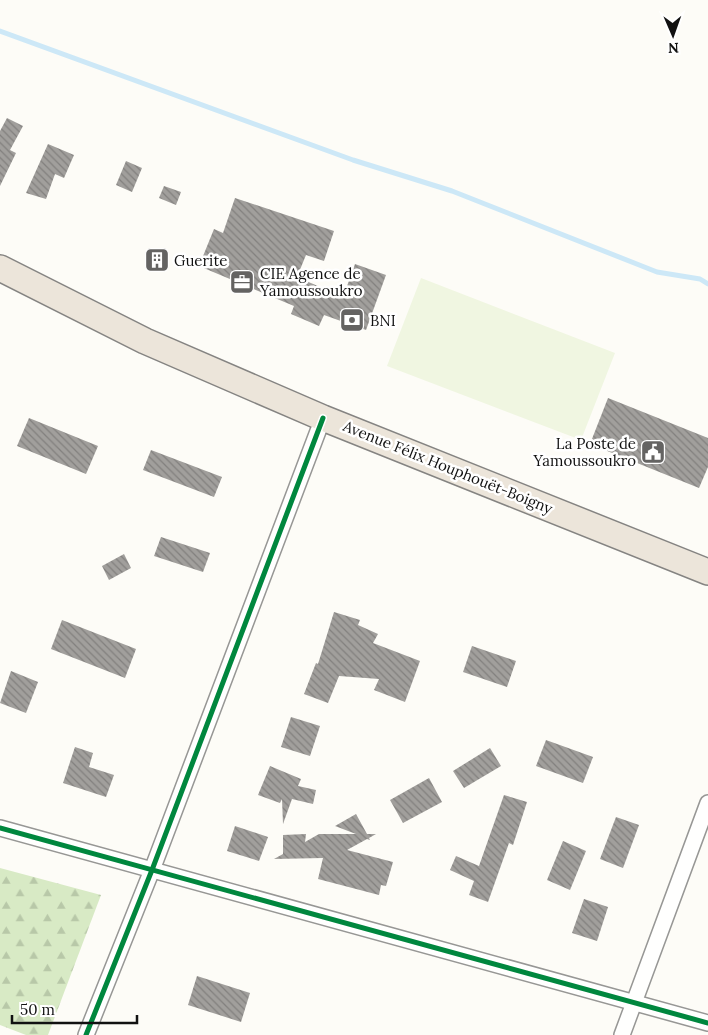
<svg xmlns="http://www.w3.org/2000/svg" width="708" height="1035" viewBox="0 0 708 1035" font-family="Lora,serif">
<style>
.forest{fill:url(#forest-firs)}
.pitch{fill:#f0f6e1}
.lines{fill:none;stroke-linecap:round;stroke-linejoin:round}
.stream{stroke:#cde8f7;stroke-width:5}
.building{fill:url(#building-back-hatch)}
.minor-casing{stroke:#979795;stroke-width:18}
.trunk-casing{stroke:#858482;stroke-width:28}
.minor{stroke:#fffffe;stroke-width:15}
.trunk{stroke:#ece5da;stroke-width:25}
.cycleway-casing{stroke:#fff;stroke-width:8}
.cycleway{stroke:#00873e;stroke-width:5}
.labels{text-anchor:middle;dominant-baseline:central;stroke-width:5;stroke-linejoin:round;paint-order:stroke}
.poi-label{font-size:15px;fill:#111;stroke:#fff;text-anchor:start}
.street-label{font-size:15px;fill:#111;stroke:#fff}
</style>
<defs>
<pattern id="forest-firs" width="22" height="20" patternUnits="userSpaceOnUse" patternTransform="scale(1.25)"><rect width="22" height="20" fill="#d8eac5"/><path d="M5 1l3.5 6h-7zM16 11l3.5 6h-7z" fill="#b8c8a8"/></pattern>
<pattern id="building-back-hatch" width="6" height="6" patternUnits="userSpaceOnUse" patternTransform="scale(1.25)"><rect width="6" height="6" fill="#a19f9c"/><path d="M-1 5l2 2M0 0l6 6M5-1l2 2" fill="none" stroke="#82807e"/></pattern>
</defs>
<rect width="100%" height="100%" fill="#fdfcf7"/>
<path class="forest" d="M0 868 101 895 48 1035H26L0 1025Z"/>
<path class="pitch" d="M421 278 615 353 581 440 387 366Z"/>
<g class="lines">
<path class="stream" d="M0 31 353 160 452 191 657 272 700 279 708 284"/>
</g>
<g class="building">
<path d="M7 118 23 126 10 150 16 153 0 186V131Z"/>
<path d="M48 144 74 155 64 178 55 174 46 199 26 193Z"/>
<path d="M126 161 142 168 132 192 116 185Z"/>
<path d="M164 186 181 192 176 205 159 198Z"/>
<path d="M235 198 334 231 324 261 306 255 297 277 343 297 355 264 386 275 366 330 324 315 319 326 291 314 294 306 199 266 214 229 223 233Z"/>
<path d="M608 398 708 438V467L699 488 590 444Z"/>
<path d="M29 418 98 446 86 474 17 446Z"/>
<path d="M151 450 222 477 214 497 143 470Z"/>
<path d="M161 537 210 553 203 572 154 556Z"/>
<path d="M124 554 131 568 109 580 102 566Z"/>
<path d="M334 612 360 620 358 625 378 634 373 643 420 661 405 702 374 690 379 679 339 676 328 703 304 694 316 663 318 664Z"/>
<path d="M62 620 136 649 125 678 51 649Z"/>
<path d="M472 646 516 661 507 687 463 672Z"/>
<path d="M11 671 38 682 26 713 0 703Z"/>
<path d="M291 717 320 726 310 756 281 747Z"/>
<path d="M546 740 593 757 583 783 536 766Z"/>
<path d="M75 747 93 753 89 767 114 775 106 797 63 783Z"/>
<path d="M490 748 501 766 464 788 453 771Z"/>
<path d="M270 766 301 779 298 786 316 790 313 804 292 799 283 824 282 799 280 803 258 795Z"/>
<path d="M429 778 442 802 403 823 390 800Z"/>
<path d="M504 795 527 802 513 845 509 843 488 902 469 895 474 881 450 870 456 856 479 866Z"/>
<path d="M356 814 367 834H376L369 838 370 840 367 839 347 850 393 862 386 886 381 885 379 895 318 879 323 858 274 859 283 854V835L306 834 305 842 319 834H356L335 826Z"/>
<path d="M616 817 639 825 623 868 600 859Z"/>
<path d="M235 826 268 837 259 861 227 851Z"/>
<path d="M563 841 586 851 570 890 547 880Z"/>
<path d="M584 899 608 907 597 941 572 933Z"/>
<path d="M197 976 250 993 241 1022 188 1005Z"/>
</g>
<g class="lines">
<defs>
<g id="minor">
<path d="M0 828 708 1023"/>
<path d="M86 1035 152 870 323 418"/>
<path d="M622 1035 708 803"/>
</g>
<path id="trunk" d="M0 268 145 341 323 418 708 572"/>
</defs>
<use href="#minor" class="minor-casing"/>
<use href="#trunk" class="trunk-casing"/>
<use href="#minor" class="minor"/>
<use href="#trunk" class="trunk"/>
<defs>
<g id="cycleway">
<path d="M0 828 708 1023"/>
<path d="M86 1035 152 870 323 418"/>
</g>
</defs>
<use href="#cycleway" class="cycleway-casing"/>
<use href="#cycleway" class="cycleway"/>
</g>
<defs>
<symbol id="building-square" viewBox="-11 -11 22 22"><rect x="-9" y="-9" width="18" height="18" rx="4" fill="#646362" stroke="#fff"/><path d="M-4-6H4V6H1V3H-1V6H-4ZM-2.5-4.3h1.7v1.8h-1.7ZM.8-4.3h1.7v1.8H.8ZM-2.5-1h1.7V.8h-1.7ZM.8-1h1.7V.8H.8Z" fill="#fff"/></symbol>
<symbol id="office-square" viewBox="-11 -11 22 22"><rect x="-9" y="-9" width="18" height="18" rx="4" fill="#646362" stroke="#fff"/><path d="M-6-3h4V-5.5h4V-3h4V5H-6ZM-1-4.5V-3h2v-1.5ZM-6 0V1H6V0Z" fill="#fff"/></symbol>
<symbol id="bank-square" viewBox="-11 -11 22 22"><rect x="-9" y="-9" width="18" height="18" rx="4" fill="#646362" stroke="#fff"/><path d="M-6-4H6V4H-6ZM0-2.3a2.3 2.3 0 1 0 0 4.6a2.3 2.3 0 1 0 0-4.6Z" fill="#fff"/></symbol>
<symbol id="civic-square" viewBox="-11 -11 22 22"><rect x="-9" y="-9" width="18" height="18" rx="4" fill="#646362" stroke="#fff"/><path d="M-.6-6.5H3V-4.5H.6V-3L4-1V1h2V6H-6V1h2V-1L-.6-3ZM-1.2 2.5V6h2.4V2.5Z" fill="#fff"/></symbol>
</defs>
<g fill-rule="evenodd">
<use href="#building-square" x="143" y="246" width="28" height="28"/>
<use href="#office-square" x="228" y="268" width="28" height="28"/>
<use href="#bank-square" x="338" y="306" width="28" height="28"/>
<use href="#civic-square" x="639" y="438" width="28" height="28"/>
</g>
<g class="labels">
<g class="poi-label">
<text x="174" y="260">Guerite</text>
<text x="260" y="273">CIE Agence de<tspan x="260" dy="17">Yamoussoukro</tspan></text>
<text x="370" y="320">BNI</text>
<text x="636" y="443" text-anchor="end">La Poste de<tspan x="636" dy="17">Yamoussoukro</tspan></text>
</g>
<g class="street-label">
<text transform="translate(448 467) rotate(22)">Avenue Félix Houphouët-Boigny</text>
</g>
</g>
<g transform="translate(673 35) rotate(178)" stroke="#ffffff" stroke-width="4" paint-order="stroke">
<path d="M0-4L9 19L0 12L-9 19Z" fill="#111111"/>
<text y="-8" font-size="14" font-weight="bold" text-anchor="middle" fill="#111111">N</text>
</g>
<path d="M12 1015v8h125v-8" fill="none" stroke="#111111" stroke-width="2.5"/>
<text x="20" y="1015" font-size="15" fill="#111111" stroke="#ffffff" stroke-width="4" paint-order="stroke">50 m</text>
</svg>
